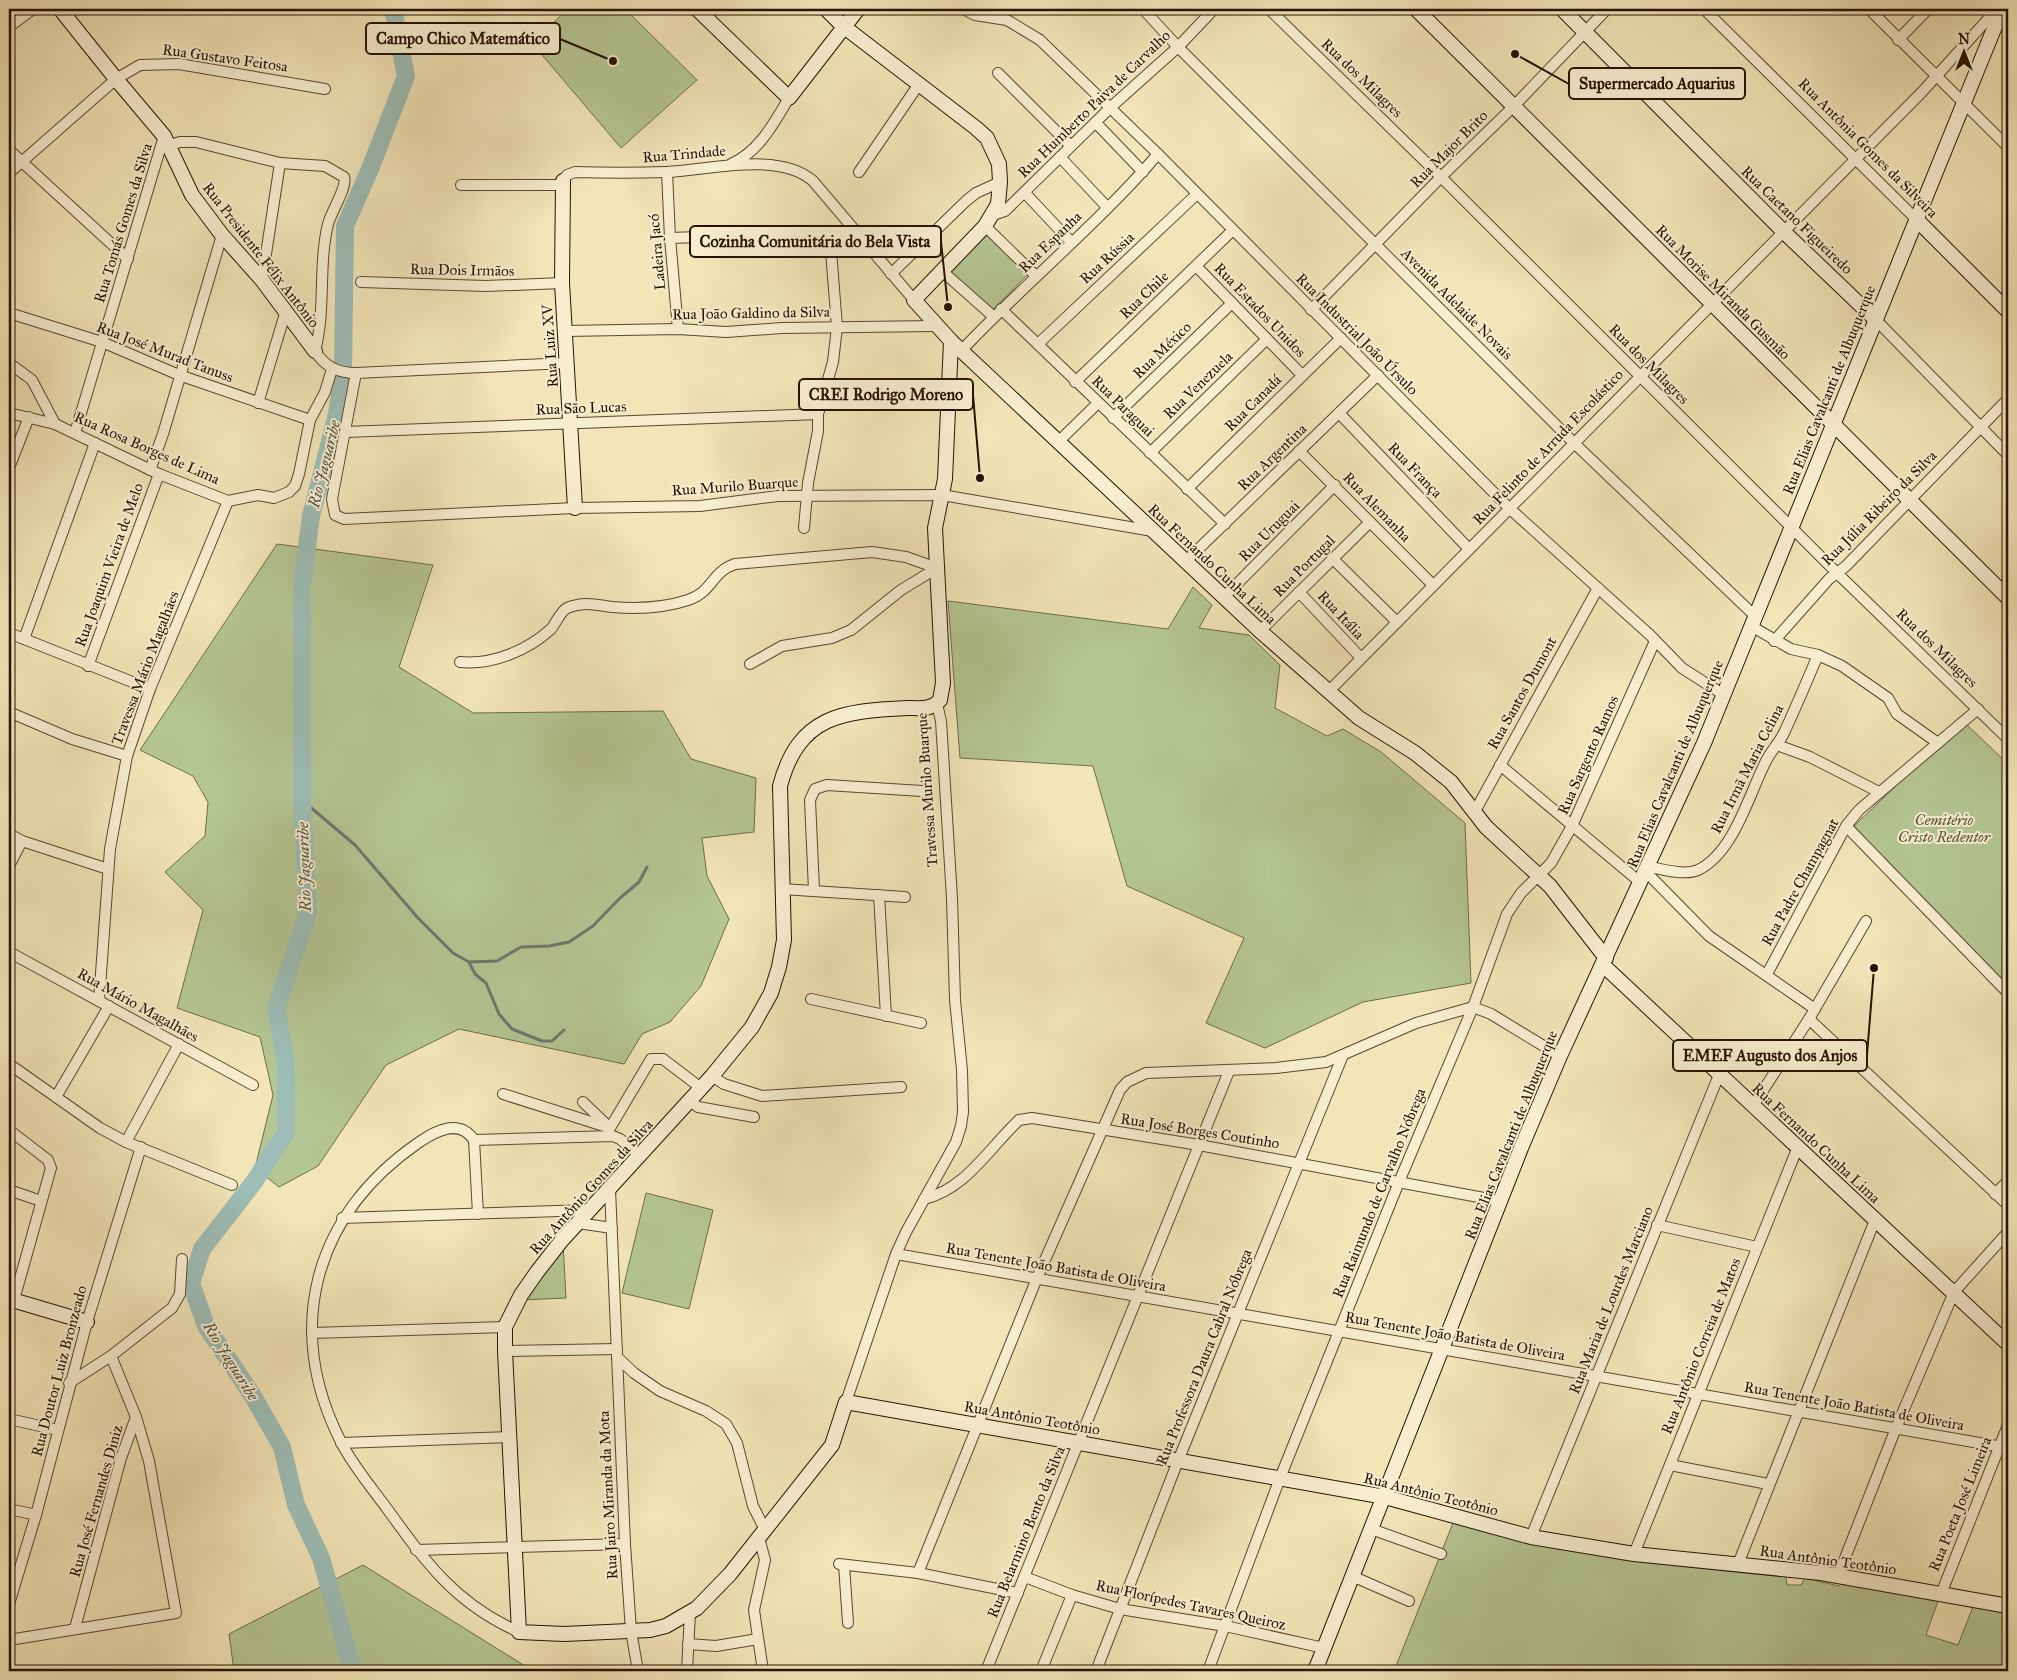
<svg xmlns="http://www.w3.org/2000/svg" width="2017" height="1680" viewBox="0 0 2017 1680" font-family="'IM FELL Great Primer',serif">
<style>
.green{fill:#b4c693;stroke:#6d6c4a}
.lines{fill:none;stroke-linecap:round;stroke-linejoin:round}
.stream{stroke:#6d786e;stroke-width:3}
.river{stroke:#9dbdb6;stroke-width:18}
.street-casing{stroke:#59462e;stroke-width:12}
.secondary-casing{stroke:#261101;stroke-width:16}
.street{stroke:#f7eed0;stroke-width:10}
.secondary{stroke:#f7eed0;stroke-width:14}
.labels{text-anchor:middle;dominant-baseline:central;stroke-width:4;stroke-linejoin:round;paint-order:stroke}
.street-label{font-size:15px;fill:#261101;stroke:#f7eed0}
.park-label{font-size:15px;font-style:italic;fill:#585034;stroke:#f7eed0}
.water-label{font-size:16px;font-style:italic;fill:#504d40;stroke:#f7eed0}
.leader{fill:none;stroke:#261101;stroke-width:2}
.callout-dot{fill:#261101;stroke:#f7eed0;stroke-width:2}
.callout{fill:#f7eed0;stroke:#261101;stroke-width:2}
.callout-label{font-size:16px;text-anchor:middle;font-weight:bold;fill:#261101}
</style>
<rect width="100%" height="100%" fill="#f2e5b7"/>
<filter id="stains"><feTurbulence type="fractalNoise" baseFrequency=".004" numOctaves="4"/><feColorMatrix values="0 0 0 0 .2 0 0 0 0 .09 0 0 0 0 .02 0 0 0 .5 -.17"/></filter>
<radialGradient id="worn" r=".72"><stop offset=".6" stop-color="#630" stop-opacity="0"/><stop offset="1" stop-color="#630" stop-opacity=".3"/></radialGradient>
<g class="green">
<path d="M568 9H625L697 80 621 148 532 43Z"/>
<path d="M985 233 1027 275 992 311 948 270Z"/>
<path d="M277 544 433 565 399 667 473 713 663 711 691 759 756 778 754 832 702 838 707 876 729 919 701 986 670 1022 642 1034 624 1064 459 1029 386 1065 318 1166 279 1187 255 1168 273 1095 260 1037 177 1008 203 910 165 872 205 836 208 802 193 776 140 750Z"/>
<path d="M1193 587 1212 605 1199 628 1249 635 1280 665 1275 708 1327 736 1343 729 1381 752 1465 823 1471 983 1363 1002 1265 1048 1206 1023 1244 938 1127 886 1093 766 960 758 948 601 1168 629Z"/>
<path d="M1963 721 2008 764V990L1853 827Z"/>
<path d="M646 1193 713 1210 689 1309 622 1293Z"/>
<path d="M563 1242 566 1298 521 1300Z"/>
<path d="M1453 1523 1604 1553 1785 1571 1787 1585H1801L1805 1578 1839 1586 1845 1580 1939 1598 1926 1635 1958 1645 1974 1604 2008 1610V1671H1394Z"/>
<path d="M363 1565 533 1671H234L229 1634Z"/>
</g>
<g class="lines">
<g class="stream">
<path d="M302 800 355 845 418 918 453 953 469 962 497 961 521 947 549 946 569 942 593 926 619 899 639 882 647 867"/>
<path d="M469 962 475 974 486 983 499 1014 512 1029 542 1041H552L564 1030"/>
</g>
<path class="river" d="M353 1671 321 1558 296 1505 282 1447 251 1393 206 1326 191 1283 202 1249 254 1182 286 1132V1062L276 1009 308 912 302 800V586L311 516 337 414 343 373 345 226 370 169 406 76 393 9"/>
<defs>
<g id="street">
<path d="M963 9 975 15 1007 20 1040 40 1158 154 1509 508 1650 635 1682 668 1724 695"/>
<path d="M1143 9 1178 47 1574 443 1755 616"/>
<path d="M1269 9 1441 177 1837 573 2008 739"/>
<path d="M1704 9 1916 219"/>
<path d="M1869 9 2008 147"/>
<path d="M9 27 33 9"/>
<path d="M1898 40 1928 9"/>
<path d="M998 73 1071 146"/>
<path d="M1096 123 1143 172"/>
<path d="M170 145 180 142H196L280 163 325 166 344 177C348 186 331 212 328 224 318 265 326 310 315 351 325 367 338 373 356 373L567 363"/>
<path d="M9 150 128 259"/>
<path d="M1060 157 1107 207"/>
<path d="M731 164C759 152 774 123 789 98"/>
<path d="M667 172 670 238 678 329"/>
<path d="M859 172 919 84"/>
<path d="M9 173 116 79 140 65 179 64 325 89"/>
<path d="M563 181 567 175 575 172C606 173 637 173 667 172 708 170 780 151 813 181L914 300"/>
<path d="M461 185H563"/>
<path d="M1025 193 1071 242"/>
<path d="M993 215 1005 211 1111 107 1178 47 1214 9"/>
<path d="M985 226 1036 276"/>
<path d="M670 238 814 233 823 234 830 238 837 327 833 362 818 414V431L808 483 804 528"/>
<path d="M1196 266 1302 375"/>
<path d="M942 271 994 317"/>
<path d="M891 274 966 201 976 193 1000 182"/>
<path d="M262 280 280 163"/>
<path d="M361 282 486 286 562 283"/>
<path d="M1001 309 1225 524"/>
<path d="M1311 310 1441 177 1514 106 1607 9"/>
<path d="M9 313 102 342 179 375 310 420"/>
<path d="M1875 319 2008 455"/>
<path d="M566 331 678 329 726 332 782 328 936 326"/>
<path d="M1038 344 1197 194"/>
<path d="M962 350C1025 283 1098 224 1158 154"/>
<path d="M9 363 32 380 55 424"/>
<path d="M356 373 332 499 335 515 344 519 575 508 700 506 778 496 942 495 1153 531"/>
<path d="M1075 382 1233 230"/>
<path d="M258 403 285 314"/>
<path d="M9 413 55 424 159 474 228 501 258 495 274 498 289 492 295 486 299 474 310 420 325 392 332 369"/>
<path d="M1339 413 1469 549"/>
<path d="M1113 418 1232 303"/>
<path d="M345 432 818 414"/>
<path d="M75 433 164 136"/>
<path d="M1059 441 1098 403"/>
<path d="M1299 451 1433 585"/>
<path d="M1150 453 1267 339"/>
<path d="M9 468 29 417"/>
<path d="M150 470 163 434 222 235"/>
<path d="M1187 489 1341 338"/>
<path d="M1333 559 1397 622"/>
<path d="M1186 561 1378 375"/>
<path d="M1299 592 1361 658"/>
<path d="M1224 597 1335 485"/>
<path d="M1751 626 1791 649 1818 655 1842 666 1888 698 1897 714 1938 743"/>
<path d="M1260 631 1370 522"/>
<path d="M9 633 150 689"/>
<path d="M24 639 95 443"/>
<path d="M1774 641 1829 579 1846 566 2008 399"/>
<path d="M460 662C492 665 527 651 551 629 556 623 560 612 567 608 584 601 596 605 612 607 637 609 664 608 688 600 713 592 711 572 735 564L872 552 906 557 937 568"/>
<path d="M750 664 782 646 832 638 851 630 901 590 937 568"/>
<path d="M88 666 159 474"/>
<path d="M1329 691 1922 92 1997 9"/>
<path d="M9 712 72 739 127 756"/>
<path d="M1777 745 1810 757 1879 792"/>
<path d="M1500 765 1641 883"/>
<path d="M1474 813 1598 588"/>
<path d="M1846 826 2008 993"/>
<path d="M9 834 22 841 108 869"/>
<path d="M9 866 22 841"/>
<path d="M1649 867C1663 869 1684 876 1698 870 1734 853 1749 794 1766 761 1771 751 1779 743 1784 733 1796 707 1807 681 1818 655"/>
<path d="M1646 872 1709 936 1815 1009"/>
<path d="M782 889 905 897"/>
<path d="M814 890 810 800 815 789 827 785 922 791"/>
<path d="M879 895 886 1016"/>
<path d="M9 952 253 1085"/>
<path d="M1767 974 1846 826 1859 810 1978 709"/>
<path d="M811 999 921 1023"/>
<path d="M99 1001 110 849 127 756 150 689 228 501"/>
<path d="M1809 1019 2008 1205"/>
<path d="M9 1064 100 1128 126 1142 232 1185"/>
<path d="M712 1076 724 1084 762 1096 901 1087"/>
<path d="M503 1094 607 1127"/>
<path d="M56 1097 109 1006"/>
<path d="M690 1101 698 1107 754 1117"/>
<path d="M583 1102 610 1128 651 1059H663L701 1088"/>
<path d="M1753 1106 1809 1019 1866 921"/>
<path d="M9 1130 48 1160 51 1168 14 1300"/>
<path d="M474 1140C459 1118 435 1131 418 1143 314 1215 283 1328 341 1442 353 1466 372 1488 388 1510 427 1564 456 1604 519 1632"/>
<path d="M474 1140 613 1136 620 1139 641 1156"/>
<path d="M474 1140 478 1214"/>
<path d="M126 1142 179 1044"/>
<path d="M610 1189 625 1544 631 1631 638 1671"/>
<path d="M9 1190 41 1201"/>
<path d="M1995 1194 2008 1181"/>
<path d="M924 1199C963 1190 986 1153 1013 1126L1019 1120 1032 1118 1199 1145 1500 1201"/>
<path d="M342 1218 589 1210"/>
<path d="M578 1223 612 1228"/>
<path d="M1657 1225 1757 1247"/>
<path d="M896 1254 2008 1448"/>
<path d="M312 1333 505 1327"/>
<path d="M505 1351 617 1349"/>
<path d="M617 1357 634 1373 660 1391 706 1411 726 1424 737 1443 753 1506 765 1530"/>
<path d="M69 1383 111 1356 172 1308 180 1294 182 1259"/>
<path d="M846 1402 896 1254 906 1232 956 1142 961 1126 963 1112 962 1070 955 1000 952 898 941 721 937 704"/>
<path d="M9 1419 58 1430"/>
<path d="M341 1443 510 1437"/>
<path d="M1670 1465 1768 1484"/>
<path d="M9 1509 36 1515"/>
<path d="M1371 1529 1441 1554"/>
<path d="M1531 1537 1719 1075"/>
<path d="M759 1538 765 1560 754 1610 763 1671"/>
<path d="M416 1550 625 1544"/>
<path d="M1634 1554 1797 1149"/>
<path d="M839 1564 918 1573 1018 1593"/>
<path d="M1738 1564 1875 1220"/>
<path d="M844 1565 848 1623"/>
<path d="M918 1573 1037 1278 1120 1090 1127 1082 1146 1073 1276 1068 1326 1062 1416 1023 1473 1007 1491 1014 1560 1056"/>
<path d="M1352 1576 1409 1601"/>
<path d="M1838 1576 1896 1428 1954 1292 2008 1232"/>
<path d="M1025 1577 1072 1595 1120 1609 1225 1626 1324 1648"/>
<path d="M1941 1594 2008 1425"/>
<path d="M9 1604 36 1515 87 1322 141 1147"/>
<path d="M75 1628 121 1458 136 1417"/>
<path d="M9 1640 176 1613 149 1461 136 1417 111 1356"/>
<path d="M688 1644 716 1646 758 1639"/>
<path d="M687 1671 690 1613"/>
<path d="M986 1671 1229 1071"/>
<path d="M1041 1671 1072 1595"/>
<path d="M1096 1671 1178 1461 1343 1055"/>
<path d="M1208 1671 1280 1478 1399 1182 1473 1007 1507 914 1521 893 1551 863 1572 826 1655 641"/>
</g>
<g id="secondary">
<path d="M60 9 116 79 164 136 192 195 222 235 262 280 315 351"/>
<path d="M697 9 789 98 858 9"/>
<path d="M826 9 843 26 976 128 987 138 999 164 1000 182 998 204 985 226 914 300 951 341 1260 631 1359 718 1415 753 1451 782 1486 827 1550 886 1606 958"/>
<path d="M1416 9 2008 598"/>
<path d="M1562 9 1784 232 1875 319"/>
<path d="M563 181 562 283 575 508"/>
<path d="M1916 219 2008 311"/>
<path d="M951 341 945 479 935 528 943 683 940 700C932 710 920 708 908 708 842 711 799 715 780 786L784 940 779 967 771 993 752 1027 712 1076 562 1240 537 1272 521 1295 505 1327V1351L519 1632 564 1634 650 1630 666 1626 697 1608 730 1574 832 1445 846 1402 1385 1497 1531 1537 1634 1554 1821 1573 2008 1606"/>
<path d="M1603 965 2008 1344"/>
<path d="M9 1299 87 1322"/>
<path d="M1315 1671 1521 1148 1560 1056 1704 743 2002 9"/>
</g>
</defs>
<use href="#street" class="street-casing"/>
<use href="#secondary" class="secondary-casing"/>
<use href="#street" class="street"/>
<use href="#secondary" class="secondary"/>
</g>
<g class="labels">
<g class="street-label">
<text transform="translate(225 58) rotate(8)">Rua Gustavo Feitosa</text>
<text transform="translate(1362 78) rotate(44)">Rua dos Milagres</text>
<text transform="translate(1094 104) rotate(-44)">Rua Humberto Paiva de Carvalho</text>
<text transform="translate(1868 148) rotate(45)">Rua Antônia Gomes da Silveira</text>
<text transform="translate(1449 149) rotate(-45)">Rua Major Brito</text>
<text transform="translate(684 154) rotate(-5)">Rua Trindade</text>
<text transform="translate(1797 220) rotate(44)">Rua Caetano Figueiredo</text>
<text transform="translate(123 223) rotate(-73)">Rua Tomás Gomes da Silva</text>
<text transform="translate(1050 242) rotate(-44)">Rua Espanha</text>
<text transform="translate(657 252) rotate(-95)">Ladeira Jacó</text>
<text transform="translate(261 255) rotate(52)">Rua Presidente Félix Antônio</text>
<text transform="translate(1107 258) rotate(-43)">Rua Rússia</text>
<text transform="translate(462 270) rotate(1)">Rua Dois Irmãos</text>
<text transform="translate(1723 292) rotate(45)">Rua Morise Miranda Gusmão</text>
<text transform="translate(1144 295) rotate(-44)">Rua Chile</text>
<text transform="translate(1457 304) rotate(45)">Avenida Adelaide Novais</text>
<text transform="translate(1260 310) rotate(46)">Rua Estados Unidos</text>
<text transform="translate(751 313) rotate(-1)">Rua João Galdino da Silva</text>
<text transform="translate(1357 334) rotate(45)">Rua Industrial João Úrsulo</text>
<text transform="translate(550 346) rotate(-94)">Rua Luiz XV</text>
<text transform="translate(1162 350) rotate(-44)">Rua México</text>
<text transform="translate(165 352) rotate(21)">Rua José Murad Tanuss</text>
<text transform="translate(1649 364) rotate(45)">Rua dos Milagres</text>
<text transform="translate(1198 385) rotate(-44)">Rua Venezuela</text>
<text transform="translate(1829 390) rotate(-68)">Rua Elias Cavalcanti de Albuquerque</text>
<text transform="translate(1253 403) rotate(-45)">Rua Canadá</text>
<text transform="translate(1123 406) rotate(44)">Rua Paraguai</text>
<text transform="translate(581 408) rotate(-2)">Rua São Lucas</text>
<text transform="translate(1548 447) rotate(-46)">Rua Felinto de Arruda Escolástico</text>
<text transform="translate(147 448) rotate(24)">Rua Rosa Borges de Lima</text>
<text transform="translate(1272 457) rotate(-44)">Rua Argentina</text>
<text transform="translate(1415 470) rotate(46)">Rua França</text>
<text transform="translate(735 486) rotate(-4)">Rua Murilo Buarque</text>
<text transform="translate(1377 507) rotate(46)">Rua Alemanha</text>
<text transform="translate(1879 508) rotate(-45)">Rua Júlia Ribeiro da Silva</text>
<text transform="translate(1269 531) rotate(-45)">Rua Uruguai</text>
<text transform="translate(1212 564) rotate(43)">Rua Fernando Cunha Lima</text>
<text transform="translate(109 565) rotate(-70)">Rua Joaquim Vieira de Melo</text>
<text transform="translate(1304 566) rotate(-45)">Rua Portugal</text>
<text transform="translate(1341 615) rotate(47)">Rua Itália</text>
<text transform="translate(1937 648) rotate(44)">Rua dos Milagres</text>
<text transform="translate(145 668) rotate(-69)">Travessa Mário Magalhães</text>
<text transform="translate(1522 693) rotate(-61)">Rua Santos Dumont</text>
<text transform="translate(1588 755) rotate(-66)">Rua Sargento Ramos</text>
<text transform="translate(1675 764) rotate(-67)">Rua Elias Cavalcanti de Albuquerque</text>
<text transform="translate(1747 769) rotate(-63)">Rua Irmã Maria Celina</text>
<text transform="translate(927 790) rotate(-94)">Travessa Murilo Buarque</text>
<text transform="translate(1800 882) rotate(-61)">Rua Padre Champagnat</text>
<text transform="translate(138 1005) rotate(29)">Rua Mário Magalhães</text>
<text transform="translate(1200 1131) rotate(9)">Rua José Borges Coutinho</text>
<text transform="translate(1511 1135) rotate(-68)">Rua Elias Cavalcanti de Albuquerque</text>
<text transform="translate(1816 1143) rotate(43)">Rua Fernando Cunha Lima</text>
<text transform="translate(591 1187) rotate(-48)">Rua Antônio Gomes da Silva</text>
<text transform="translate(1379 1193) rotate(-68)">Rua Raimundo de Carvalho Nóbrega</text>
<text transform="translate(1056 1267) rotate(10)">Rua Tenente João Batista de Oliveira</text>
<text transform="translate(1611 1300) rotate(-68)">Rua Maria de Lourdes Marciano</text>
<text transform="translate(1455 1336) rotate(10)">Rua Tenente João Batista de Oliveira</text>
<text transform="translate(1701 1346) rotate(-68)">Rua Antônio Correia de Matos</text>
<text transform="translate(1204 1357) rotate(-68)">Rua Professora Daura Cabral Nóbrega</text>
<text transform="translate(59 1371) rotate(-75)">Rua Doutor Luiz Bronzeado</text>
<text transform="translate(1854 1406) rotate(10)">Rua Tenente João Batista de Oliveira</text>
<text transform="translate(1032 1418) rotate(10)">Rua Antônio Teotônio</text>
<text transform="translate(1431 1494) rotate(14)">Rua Antônio Teotônio</text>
<text transform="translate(608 1495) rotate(-93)">Rua Jairo Miranda da Mota</text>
<text transform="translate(96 1501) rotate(-74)">Rua José Fernandes Diniz</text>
<text transform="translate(1960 1504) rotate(-68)">Rua Poeta José Limeira</text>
<text transform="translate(1026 1532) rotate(-68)">Rua Belarmino Bento da Silva</text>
<text transform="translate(1828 1560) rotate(8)">Rua Antônio Teotônio</text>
<text transform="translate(1191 1605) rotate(12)">Rua Florípedes Tavares Queiroz</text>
</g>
<g class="park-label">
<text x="1944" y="820">Cemitério<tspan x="1944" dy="17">Cristo Redentor</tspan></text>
</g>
<g class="water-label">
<text transform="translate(324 464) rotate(-76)">Rio Jaguaribe</text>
<text transform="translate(304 867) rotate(-92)">Rio Jaguaribe</text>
<text transform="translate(231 1361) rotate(58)">Rio Jaguaribe</text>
</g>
</g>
<path class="leader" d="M613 61L560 39M1515 54L1569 84M948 307L941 242M980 478L973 395M1874 968L1867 1055"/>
<g class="callout-dot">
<circle cx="613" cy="61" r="5"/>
<circle cx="1515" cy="54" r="5"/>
<circle cx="948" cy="307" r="5"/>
<circle cx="980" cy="478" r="5"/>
<circle cx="1874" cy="968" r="5"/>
</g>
<g class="callout">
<rect x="366" y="23" width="194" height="31" rx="5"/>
<rect x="1569" y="68" width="176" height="31" rx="5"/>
<rect x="690" y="226" width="251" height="31" rx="5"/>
<rect x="799" y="379" width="174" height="31" rx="5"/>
<rect x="1673" y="1040" width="194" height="31" rx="5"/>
</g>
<g class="callout-label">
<text x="463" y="44">Campo Chico Matemático</text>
<text x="1657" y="89">Supermercado Aquarius</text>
<text x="815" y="247">Cozinha Comunitária do Bela Vista</text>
<text x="886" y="400">CREI Rodrigo Moreno</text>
<text x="1770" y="1061">EMEF Augusto dos Anjos</text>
</g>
<rect width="2017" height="1680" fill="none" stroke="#f2e5b7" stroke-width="30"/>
<rect x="10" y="10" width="1997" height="1660" fill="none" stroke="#261101" stroke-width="2.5"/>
<rect x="15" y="15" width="1987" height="1650" fill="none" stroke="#261101"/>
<g transform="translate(1964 52)" stroke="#f7eed0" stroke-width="4" paint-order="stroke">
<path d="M0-4L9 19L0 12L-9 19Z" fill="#261101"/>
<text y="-8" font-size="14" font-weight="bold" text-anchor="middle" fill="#261101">N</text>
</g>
<rect width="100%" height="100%" filter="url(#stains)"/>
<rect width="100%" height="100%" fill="url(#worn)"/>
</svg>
